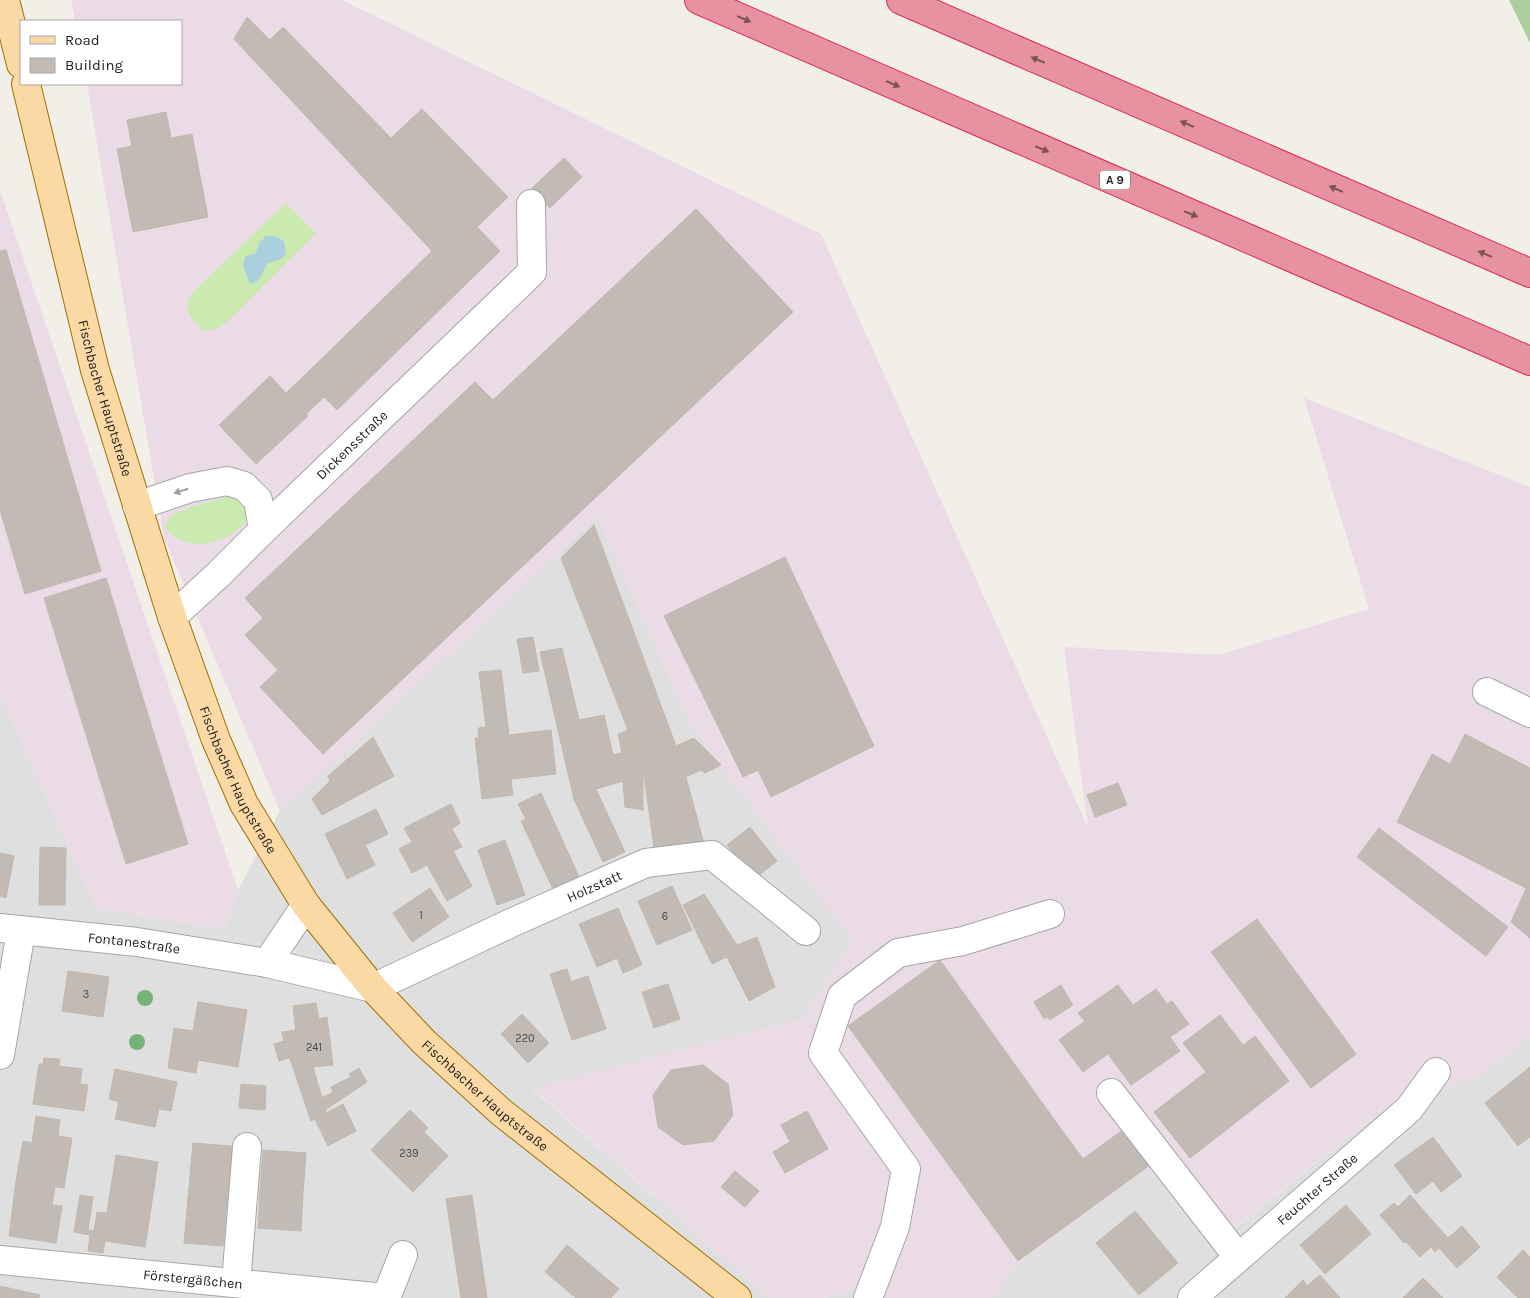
<svg xmlns="http://www.w3.org/2000/svg" width="1530" height="1298" viewBox="0 0 1530 1298" font-family="Karla,sans-serif">
<style>
.residential{fill:#e0dfdf}
.industrial{fill:#eadbe7}
.grass{fill:#caeab0}
.forest{fill:#abd09e}
.water{fill:#aad0de}
.building{fill:#c2bbb5;stroke:#c3b7ab}
.lines{fill:none;stroke-linecap:round;stroke-linejoin:round}
.minor-casing{stroke:#a6a6a6;stroke-width:30}
.major-casing{stroke:#9d7002;stroke-width:30}
.highway-casing{stroke:#da2b60;stroke-width:30}
.minor{stroke:#fff;stroke-width:28}
.major{stroke:#fbd9a4;stroke-width:28}
.highway{stroke:#e7929f;stroke-width:28}
.tree{fill:#74b378}
.oneway{fill:#7b545a}
.oneway2{fill:#9c9c9c}
.labels{text-anchor:middle;dominant-baseline:central;stroke-width:5;stroke-linejoin:round;paint-order:stroke}
.number-label{font-size:11px;fill:#4a4847}
.shield{fill:#fff;stroke:#646464;stroke-width:1}
.shield-label{font-size:12px;font-weight:bold;fill:#222}
.street-label{font-size:14px;fill:#222;stroke:#fff}
</style>
<rect width="100%" height="100%" fill="#f2efe9"/>
<g class="residential">
<path d="M598 516 690 724 853 940 803 1019 532 1089 770 1298H0V694L97 909 225 929 238 890 280 811Z"/>
<path d="M1530 1037V1298H991L1014 1267 1148 1167 1210 1248 1378 1113 1482 1074Z"/>
<path d="M859 1287 882 1298H824Z"/>
</g>
<g class="industrial">
<path d="M71 0H342L821 234 1088 828 1064 647 1219 655 1369 609 1304 398 1530 487V1037L1482 1074 1378 1113 1209 1248 1148 1168 1014 1267 991 1298H882L859 1287 824 1298H770L532 1088 803 1019 853 940 690 724 598 516 280 811 164 538 87 84H181V21H75Z"/>
<path d="M0 190 238 890 225 929 97 909 0 694Z"/>
</g>
<g class="grass">
<path d="M286 203 316 233 231 318 217 329 203 330C195 323 185 313 188 302 189 298 192 294 194 291Z"/>
<path d="M230 496C243 501 244 506 248 518 244 523 239 530 234 533 212 546 183 551 165 527L170 516 190 507Z"/>
</g>
<path class="forest" d="M1509 0H1530V43Z"/>
<path class="water" d="M266 236H274L284 241 286 252 283 258 267 264 258 281 251 284 249 283C247 275 239 262 247 256 251 254 251 256 255 253 258 250 258 246 260 242 262 240 264 238 266 236Z"/>
<g class="building">
<path d="M247 17 270 40 283 27 391 138 422 109 508 197 477 227 500 251 337 410 304 376 432 251 234 39Z"/>
<path d="M166 112 171 138 132 146 127 120Z"/>
<path d="M192 134 208 217 133 232 117 149Z"/>
<path d="M564 158 582 177 550 208 531 189Z"/>
<path d="M696 209 793 312 323 754 260 687 278 670 245 635 263 618 245 598 475 382 493 400Z"/>
<path d="M6 250 101 571 25 594 0 510V251Z"/>
<path d="M270 376 308 416 256 464 219 425Z"/>
<path d="M304 376 324 397 306 414 286 393Z"/>
<path d="M594 525 676 746 694 738 721 765 705 773 701 770 686 777 704 844 654 847 643 769 561 558Z"/>
<path d="M785 557 874 746 771 797 758 770 743 777 664 616Z"/>
<path d="M106 578 145 705 83 725 44 598Z"/>
<path d="M533 637 539 671 523 673 517 639Z"/>
<path d="M562 648 579 720 604 715 614 759 567 769 540 652Z"/>
<path d="M501 670 509 735 551 730 556 774 511 779 513 795 482 799 475 738H479L478 728 486 727 479 672Z"/>
<path d="M145 705 188 844 126 864 83 725Z"/>
<path d="M628 730 643 769V810L625 807 623 781 596 789 574 799 567 769 614 759 612 755 622 753 618 734Z"/>
<path d="M1465 734 1530 768V880L1526 888 1397 822 1432 754 1450 764Z"/>
<path d="M373 737 394 776 322 815 312 799 330 781 328 776Z"/>
<path d="M1118 783 1127 805 1095 817 1087 795Z"/>
<path d="M596 789 625 852 603 862 574 799Z"/>
<path d="M541 793 579 877 553 889 521 821 526 819 518 804Z"/>
<path d="M451 804 460 823 452 829 462 847 453 851 472 886 447 901 427 865 412 873 399 849 412 842 404 828Z"/>
<path d="M376 809 388 834 365 845 375 865 347 879 325 834Z"/>
<path d="M750 827 777 861 754 879 727 845Z"/>
<path d="M1379 828 1508 927 1486 956 1357 857Z"/>
<path d="M505 840 525 895 497 905 478 850Z"/>
<path d="M40 847 66 848 65 905H39Z"/>
<path d="M0 853 14 856 6 898 0 896Z"/>
<path d="M1530 880V938L1511 922Z"/>
<path d="M672 886 692 930 657 945 638 901Z"/>
<path d="M430 888 449 917 412 942 393 913Z"/>
<path d="M704 894 737 945 757 937 775 987 749 1001 727 957 712 964 683 905Z"/>
<path d="M618 908 642 965 623 973 617 958 597 967 579 924Z"/>
<path d="M1257 919 1356 1054 1311 1088 1211 952Z"/>
<path d="M940 960 1056 1122 1024 1145 1077 1218 1018 1261 848 1026Z"/>
<path d="M567 969 571 982 588 976 606 1029 572 1040 550 974Z"/>
<path d="M68 971 109 977 103 1017 62 1011Z"/>
<path d="M668 984 680 1019 654 1028 642 992Z"/>
<path d="M1061 985 1073 1005 1050 1020 1047 1017 1044 1019 1034 1002Z"/>
<path d="M1118 985 1133 1005 1156 989 1167 1004 1172 1001 1189 1024 1170 1037 1180 1051 1131 1085 1108 1054 1083 1072 1059 1040 1085 1021 1078 1013Z"/>
<path d="M198 1002 247 1010 238 1067 198 1060 196 1073 168 1068 174 1028 193 1031Z"/>
<path d="M316 1003 319 1019 327 1017 333 1065 300 1068 293 1006Z"/>
<path d="M522 1014 549 1043 528 1063 501 1034Z"/>
<path d="M1220 1015 1243 1045 1255 1036 1289 1081 1190 1158 1154 1112 1206 1072 1183 1043Z"/>
<path d="M296 1030 300 1068 313 1067 322 1098 333 1092 331 1087 351 1077 349 1074 359 1068 367 1082 325 1110 327 1113 311 1121 284 1041 282 1032Z"/>
<path d="M284 1041 289 1058 279 1061 274 1044Z"/>
<path d="M44 1058 60 1059 59 1066 82 1069 80 1084 88 1085 84 1111 33 1104 39 1064H43Z"/>
<path d="M703 1065 728 1084 733 1115 714 1141 683 1145 658 1127 653 1095 671 1070Z"/>
<path d="M1530 1067V1137L1518 1146 1485 1103Z"/>
<path d="M115 1069 177 1082 171 1111 159 1109 155 1127 115 1119 119 1102 109 1099Z"/>
<path d="M241 1084 266 1086 265 1110 239 1108Z"/>
<path d="M343 1104 356 1131 328 1146 315 1119Z"/>
<path d="M410 1110 428 1128 424 1132 448 1156 413 1192 371 1150Z"/>
<path d="M807 1111 828 1149 785 1173 773 1152 790 1142 781 1125Z"/>
<path d="M36 1116 60 1120 58 1136 72 1138 64 1188 16 1181 23 1141 32 1143Z"/>
<path d="M1056 1122 1083 1159 1124 1129 1150 1165 1077 1218 1024 1145Z"/>
<path d="M1433 1137 1462 1176 1441 1192 1433 1181 1416 1194 1394 1165Z"/>
<path d="M193 1143 232 1146 223 1246 184 1243Z"/>
<path d="M263 1150 306 1153 303 1192 260 1190Z"/>
<path d="M116 1155 158 1162 145 1247 105 1241 103 1253 88 1251 90 1235 74 1232 80 1195 93 1197 88 1230 94 1231 97 1212 107 1213Z"/>
<path d="M735 1171 759 1191 745 1207 721 1187Z"/>
<path d="M16 1181 55 1187 52 1205 62 1206 56 1243 9 1236Z"/>
<path d="M260 1190 303 1192 301 1231 258 1228Z"/>
<path d="M472 1195 487 1298H461L446 1199Z"/>
<path d="M1410 1195 1448 1238 1462 1226 1480 1247 1457 1268 1439 1248 1435 1252 1431 1247 1420 1257 1406 1242 1404 1243 1380 1215 1394 1203 1398 1207Z"/>
<path d="M1346 1205 1371 1234 1325 1274 1300 1245Z"/>
<path d="M1135 1211 1178 1263 1139 1295 1096 1243Z"/>
<path d="M567 1245 619 1289 611 1298H576L545 1272Z"/>
<path d="M1523 1250 1530 1257V1298H1518L1497 1277Z"/>
<path d="M1320 1275 1340 1298H1285L1303 1280 1307 1286Z"/>
<path d="M1423 1278 1443 1298H1403Z"/>
<path d="M0 1286 40 1295 39 1298H0Z"/>
</g>
<g class="lines">
<defs>
<g id="minor">
<path d="M137 506 190 488 227 481 244 486 258 500 263 530"/>
<path id="s1" d="M172 617 219 574 263 530 532 272 531 204"/>
<path d="M1487 692 1530 713"/>
<path id="s2" d="M0 928 137 942 267 963 373 988 511 923 646 863 712 855 806 931"/>
<path d="M267 963 306 905"/>
<path d="M0 1055 21 931"/>
<path d="M1111 1093 1238 1257"/>
<path id="s3" d="M0 1260 385 1298"/>
<path d="M236 1283 247 1147"/>
<path d="M386 1298 403 1255"/>
<path d="M868 1298 895 1227 906 1169 823 1053 842 996 898 953 963 941 1050 914"/>
<path id="s4" d="M1192 1298 1409 1109 1436 1072"/>
</g>
<g id="major">
<path d="M5 0 21 64"/>
<path id="s5" d="M26 84 95 370 172 617 216 740 244 804 306 905 373 988 424 1042 501 1112 737 1298"/>
</g>
<g id="highway">
<path d="M699 0 1530 361"/>
<path d="M901 0 1530 273"/>
</g>
</defs>
<use href="#minor" class="minor-casing"/>
<use href="#major" class="major-casing"/>
<use href="#highway" class="highway-casing"/>
<use href="#minor" class="minor"/>
<use href="#major" class="major"/>
<use href="#highway" class="highway"/>
</g>
<g class="tree">
<circle cx="145" cy="998" r="8"/>
<circle cx="137" cy="1042" r="8"/>
</g>
<defs><path id="oneway-solid" d="M-6-.8H1V-3.2L6.5 0L1 3.2V.8H-6Z" transform="scale(1.25)"/></defs>
<g class="oneway">
<use href="#oneway-solid" transform="translate(744 19) rotate(23)"/>
<use href="#oneway-solid" transform="translate(1038 60) rotate(-157)"/>
<use href="#oneway-solid" transform="translate(893 84) rotate(23)"/>
<use href="#oneway-solid" transform="translate(1187 124) rotate(-157)"/>
<use href="#oneway-solid" transform="translate(1042 149) rotate(23)"/>
<use href="#oneway-solid" transform="translate(1336 189) rotate(-157)"/>
<use href="#oneway-solid" transform="translate(1191 214) rotate(23)"/>
<use href="#oneway-solid" transform="translate(1485 254) rotate(-157)"/>
</g>
<use class="oneway2" href="#oneway-solid" transform="translate(181 491) rotate(162)"/>
<g class="labels">
<g class="number-label">
<text x="421" y="915">1</text>
<text x="665" y="916">6</text>
<text x="86" y="994">3</text>
<text x="525" y="1038">220</text>
<text x="314" y="1047">241</text>
<text x="409" y="1153">239</text>
</g>
<rect class="shield" x="1100" y="170.5" width="30" height="19" rx="4"/>
<g class="shield-label">
<text x="1115" y="180">A 9</text>
</g>
<g class="street-label">
<text stroke="none"><textPath href="#s5" startOffset="324">Fischbacher Hauptstraße</textPath></text>
<text stroke="none"><textPath href="#s1" startOffset="249">Dickensstraße</textPath></text>
<text stroke="none"><textPath href="#s5" startOffset="729">Fischbacher Hauptstraße</textPath></text>
<text stroke="none"><textPath href="#s2" startOffset="622">Holzstatt</textPath></text>
<text stroke="none"><textPath href="#s2" startOffset="135">Fontanestraße</textPath></text>
<text stroke="none"><textPath href="#s5" startOffset="1134">Fischbacher Hauptstraße</textPath></text>
<text stroke="none"><textPath href="#s4" startOffset="166">Feuchter Straße</textPath></text>
<text stroke="none"><textPath href="#s3" startOffset="194">Förstergäßchen</textPath></text>
</g>
</g>
<rect x="20" y="20" width="162" height="65" fill="#ffffff" stroke="#a7a7a7"/>
<rect x="30" y="36" width="25" height="8" fill="#fbd9a4" stroke="#a7a7a7"/>
<text x="65" y="45" font-size="15" fill="#222222">Road</text>
<rect x="30" y="58" width="25" height="15" fill="#c2bbb5" stroke="#a7a7a7"/>
<text x="65" y="70" font-size="15" fill="#222222">Building</text>
</svg>
